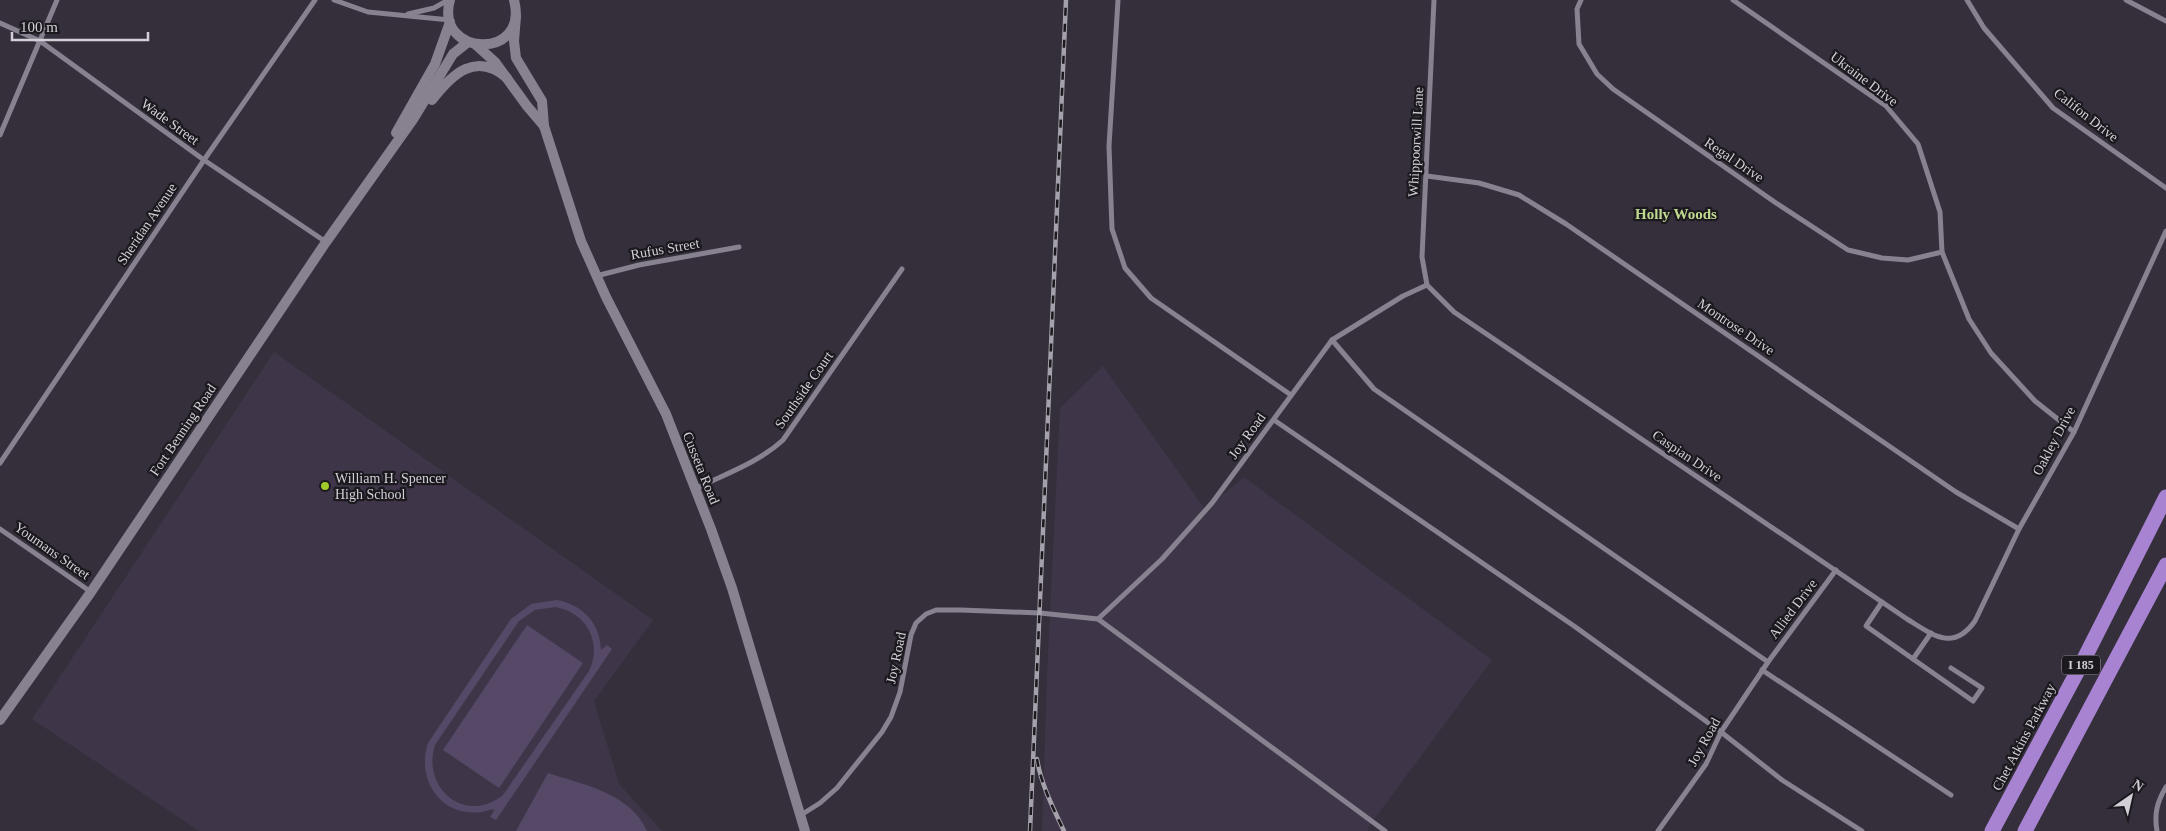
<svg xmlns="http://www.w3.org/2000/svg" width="2166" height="831" viewBox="0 0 2166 831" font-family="'Times New Roman',serif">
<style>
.built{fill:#3e3648}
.green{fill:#564967;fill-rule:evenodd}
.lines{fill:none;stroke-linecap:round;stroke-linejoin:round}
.street{stroke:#878190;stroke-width:5}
.secondary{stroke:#878190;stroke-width:10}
.highway{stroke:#a783d2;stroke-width:15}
.rail-casing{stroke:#a5a1aa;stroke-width:4.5}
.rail{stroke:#1b181e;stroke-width:2.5;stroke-dasharray:8;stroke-linecap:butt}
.poi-dot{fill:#a0ca2c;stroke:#1b181e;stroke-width:2}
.labels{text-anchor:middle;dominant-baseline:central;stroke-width:4.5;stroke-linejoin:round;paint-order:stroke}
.shield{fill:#1b181e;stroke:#9c98a0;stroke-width:1}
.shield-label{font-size:12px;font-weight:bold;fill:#d3cfd7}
.street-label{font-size:14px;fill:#d3cfd7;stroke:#1b181e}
.poi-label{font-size:14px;fill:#d3cfd7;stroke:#1b181e;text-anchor:start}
.neighbourhood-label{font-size:15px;font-weight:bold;fill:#c0d990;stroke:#1b181e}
</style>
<rect width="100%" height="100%" fill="#342f3b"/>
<g class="built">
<path d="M274 352 653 620 594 701 619 784 662 831H199L32 719Z"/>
<path d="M1103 366 1205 509 1244 477 1492 660 1367 829 1369 831H1042L1047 675 1060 408Z"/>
</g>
<g class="green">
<path d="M557 600C583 605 600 623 601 650L607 645 612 649 496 820 490 817 494 811 493 809C449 825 414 785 428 743L511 619 531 604ZM555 607C586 612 603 642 589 671L503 795C466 825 421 789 435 745L519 621 535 610Z"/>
<path d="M527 625 583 663 499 788 443 750Z"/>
<path d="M548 773C584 785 630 793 647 831H516Z"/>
</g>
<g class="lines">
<g class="street">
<path d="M334 0 368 12 450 20"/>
<path d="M1118 0 1109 146 1112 229 1125 268 1151 298 1291 395"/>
<path d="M1581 0 1577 9 1579 44 1597 74 1613 89 1776 203 1848 250 1882 258 1908 260 1942 252"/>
<path d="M1733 0 1886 106 1918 144 1940 212 1942 252 1969 319 1991 353 2035 401 2074 432"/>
<path d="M1967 0 1984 28 2053 108 2166 188"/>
<path d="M2126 0 2166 21"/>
<path d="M408 14 434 8 448 0"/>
<path d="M0 23 40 41 204 160 326 242"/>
<path d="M0 135 57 0"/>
<path d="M1427 176 1479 183 1519 195 1566 224 1956 492 2019 529"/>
<path d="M596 276 639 265 739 247"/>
<path d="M1427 285 1454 312 1907 619C1933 635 1953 652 1975 621L2019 529 2074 432 2166 231"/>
<path d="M1427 285 1422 257 1434 0"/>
<path d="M1332 340 1374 389 1768 662"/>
<path d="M1274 420 1574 626 1721 732 1782 780 1862 831"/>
<path d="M0 463 204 160 315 0"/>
<path d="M695 489C725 474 758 463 783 440L902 269"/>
<path d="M0 529 91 592"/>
<path d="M1882 602 1866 626 1913 659 1931 633"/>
<path d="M1098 619 1162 559 1212 503 1332 340 1403 296 1427 285"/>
<path d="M1913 659 1973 701 1982 688 1951 668"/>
<path d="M1762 670 1951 795"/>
<path d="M801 815 820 803 837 788 882 732 891 717 900 692 911 635 916 623 926 614 936 610H961L1040 613 1098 619 1385 831"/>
<path d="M1658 831 1706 764 1721 732 1768 662 1836 570"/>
<path d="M2157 831C2154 814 2157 802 2166 787"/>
</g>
<g class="secondary">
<path d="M450 0C434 57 530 61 514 0"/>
<path d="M516 16 514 41 516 58 542 101 544 126 581 241 606 297 666 414 711 529 732 588 805 831"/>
<path d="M475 44 495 62 527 106 544 126"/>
<path d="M432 100C452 74 476 51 507 78"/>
<path d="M396 133 435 64 450 22"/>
<path d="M0 720 91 592 326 242 414 118 453 54 468 42"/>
</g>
<g class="highway">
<path d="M1992 831 2082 663 2166 497"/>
<path d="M2025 831 2166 565"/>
</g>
<defs>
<g id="rail">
<path d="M1037 759C1041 784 1053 808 1064 831"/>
<path d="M1030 831 1066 0"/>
</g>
</defs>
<use href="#rail" class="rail-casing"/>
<use href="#rail" class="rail"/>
</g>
<circle class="poi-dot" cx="325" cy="486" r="5"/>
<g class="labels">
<rect class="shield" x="2062" y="655.5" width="38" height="19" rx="4"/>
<g class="shield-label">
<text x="2081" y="665">I 185</text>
</g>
<g class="street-label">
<text transform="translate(1864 79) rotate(37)">Ukraine Drive</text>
<text transform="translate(2086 115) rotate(38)">Califon Drive</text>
<text transform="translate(170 122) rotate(36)">Wade Street</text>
<text transform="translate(1416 142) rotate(-87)">Whippoorwill Lane</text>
<text transform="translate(1734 160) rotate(34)">Regal Drive</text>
<text transform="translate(147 224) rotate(-56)">Sheridan Avenue</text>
<text transform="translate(665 249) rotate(-10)">Rufus Street</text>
<text transform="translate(1736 327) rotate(34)">Montrose Drive</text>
<text transform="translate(804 390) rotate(-55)">Southside Court</text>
<text transform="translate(183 430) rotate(-56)">Fort Benning Road</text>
<text transform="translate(1247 436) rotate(-54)">Joy Road</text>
<text transform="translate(2054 441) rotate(-62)">Oakley Drive</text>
<text transform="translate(1687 456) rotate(34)">Caspian Drive</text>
<text transform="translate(701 468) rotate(68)">Cusseta Road</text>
<text transform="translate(52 551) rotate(35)">Youmans Street</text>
<text transform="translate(1793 609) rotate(-53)">Allied Drive</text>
<text transform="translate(896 658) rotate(-78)">Joy Road</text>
<text transform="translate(2024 737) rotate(-62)">Chet Atkins Parkway</text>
<text transform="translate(1704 742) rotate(-61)">Joy Road</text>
</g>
<g class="poi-label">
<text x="335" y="478">William H. Spencer<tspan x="335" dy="16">High School</tspan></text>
</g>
<g class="neighbourhood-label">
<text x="1676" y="214">Holly Woods</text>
</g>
</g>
<g transform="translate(2131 796) rotate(34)" stroke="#1b181e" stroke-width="4" paint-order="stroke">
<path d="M0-4L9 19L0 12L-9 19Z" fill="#d3cfd7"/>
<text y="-8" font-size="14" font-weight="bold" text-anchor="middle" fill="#d3cfd7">N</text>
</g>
<path d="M12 32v8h136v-8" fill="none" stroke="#d3cfd7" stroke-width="2.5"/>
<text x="20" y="32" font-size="15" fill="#d3cfd7" stroke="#1b181e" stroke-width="4" paint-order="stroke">100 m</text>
</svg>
